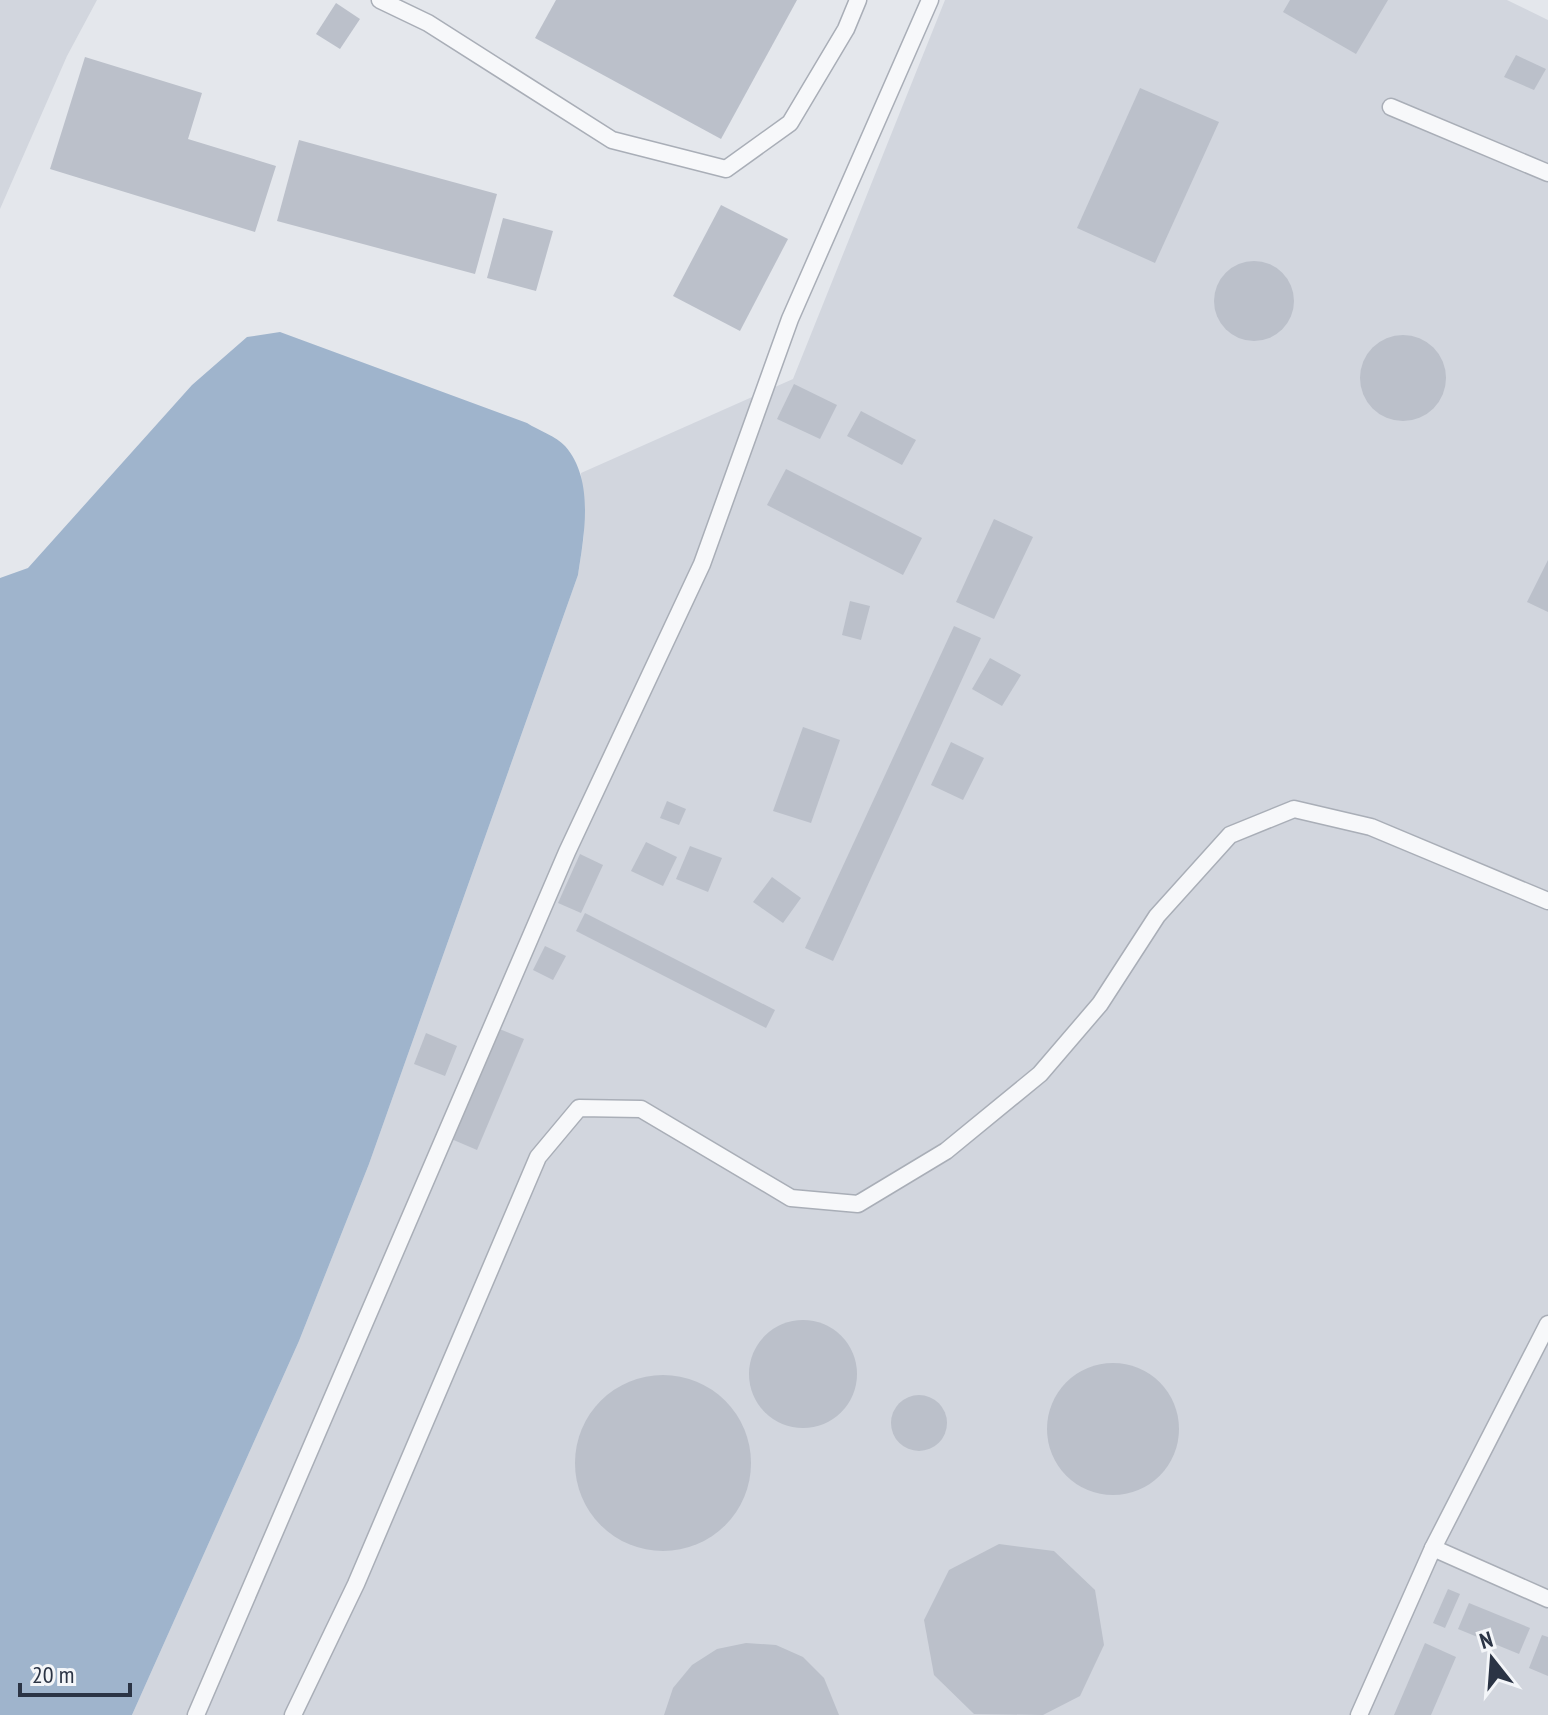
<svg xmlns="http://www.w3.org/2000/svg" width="1548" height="1715" viewBox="0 0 1548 1715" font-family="'PT Sans Narrow',sans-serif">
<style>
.built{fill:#d2d6de}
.water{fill:#9fb4cc}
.building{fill:#bbc0ca}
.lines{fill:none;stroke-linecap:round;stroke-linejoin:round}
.service-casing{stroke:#a9aeb7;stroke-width:19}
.service{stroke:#f7f8fa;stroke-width:16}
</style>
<rect width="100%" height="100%" fill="#e4e7ec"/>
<g class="built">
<path d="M0 0H97L67 56 0 209Z"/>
<path d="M945 0H1507L1548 20V1715H132L299 1341 369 1164 578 575 584 535 581 473 793 379Z"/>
</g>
<path class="water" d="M280 332 527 423C538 430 557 437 565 446 595 480 584 535 578 575L369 1164 299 1341 132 1715H0V578L28 568 192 385 247 337Z"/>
<g class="building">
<path d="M556 0H797L721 139 535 38Z"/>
<path d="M1290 0H1388L1356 54 1283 12Z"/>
<path d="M336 3 360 19 340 49 316 34Z"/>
<path d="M1516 55 1546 69 1534 90 1504 77Z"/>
<path d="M85 57 202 93 188 139 276 166 255 232 50 169Z"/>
<path d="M1140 88 1219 122 1155 263 1077 228Z"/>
<path d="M299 140 497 194 475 274 277 221Z"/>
<path d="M721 205 788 239 740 331 673 296Z"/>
<path d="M503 218 553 231 536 291 487 278Z"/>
<circle cx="1254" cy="301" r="40"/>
<circle cx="1403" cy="378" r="43"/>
<path d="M794 384 837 405 820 439 777 419Z"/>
<path d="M861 411 916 440 902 465 847 436Z"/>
<path d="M786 469 922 538 903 575 767 505Z"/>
<path d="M994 519 1033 537 994 619 956 602Z"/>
<path d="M1548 560V612L1527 602Z"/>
<path d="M850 601 870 606 861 640 842 635Z"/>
<path d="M954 626 981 638 833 961 805 948Z"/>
<path d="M990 658 1021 675 1002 706 972 689Z"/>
<path d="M803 727 840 740 811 823 773 811Z"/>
<path d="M951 742 984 758 963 800 931 785Z"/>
<path d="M667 801 686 809 679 825 660 818Z"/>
<path d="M646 842 677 857 663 886 631 871Z"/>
<path d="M690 846 722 858 708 892 676 879Z"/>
<path d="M580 854 603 865 581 913 558 903Z"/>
<path d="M772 877 801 898 783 923 753 902Z"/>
<path d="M585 913 775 1010 766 1028 576 931Z"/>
<path d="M545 946 566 956 553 980 533 970Z"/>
<path d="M497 1028 524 1039 477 1150 449 1138Z"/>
<path d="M426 1033 457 1046 445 1076 414 1064Z"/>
<circle cx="803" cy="1374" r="54"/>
<circle cx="1113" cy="1429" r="66"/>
<circle cx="663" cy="1463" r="88"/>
<circle cx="919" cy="1423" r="28"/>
<path d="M999 1544 1054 1551 1095 1590 1104 1645 1080 1696 1043 1715 974 1714 934 1675 924 1620 949 1570Z"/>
<path d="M1448 1589 1460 1594 1445 1628 1433 1623Z"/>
<path d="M1469 1603 1530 1628 1519 1654 1458 1629Z"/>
<path d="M1542 1635 1548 1637V1676L1529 1668Z"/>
<path d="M746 1643 776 1645 803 1657 824 1678 839 1715H664L673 1688 692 1665 717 1649Z"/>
<path d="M1425 1643 1456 1657 1431 1715H1394Z"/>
</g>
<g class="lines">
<defs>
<g id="service">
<path d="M380 0 428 23 612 140 726 169 790 123 846 29 858 0"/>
<path d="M1391 107 1548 173"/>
<path d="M1433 1548 1548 1599"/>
<path d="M196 1715 567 852 702 564 790 319 930 0"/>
<path d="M293 1715 356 1584 538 1157 579 1108 641 1109 791 1198 858 1204 946 1151 1040 1074 1100 1004 1157 916 1230 835 1294 809 1371 827 1548 901"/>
<path d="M1359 1715 1433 1548 1548 1324"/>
</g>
</defs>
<use href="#service" class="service-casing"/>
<use href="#service" class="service"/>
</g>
<g transform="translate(1492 1659) rotate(343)" stroke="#f4f6f9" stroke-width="6" paint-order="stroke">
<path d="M0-6L14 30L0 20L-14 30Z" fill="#2b3445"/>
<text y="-12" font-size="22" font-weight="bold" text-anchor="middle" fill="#2b3445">N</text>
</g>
<path d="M20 1683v12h110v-12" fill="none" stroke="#2b3445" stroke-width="4"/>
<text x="32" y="1683" font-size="24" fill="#2b3445" stroke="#f4f6f9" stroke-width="6" paint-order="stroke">20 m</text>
</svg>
